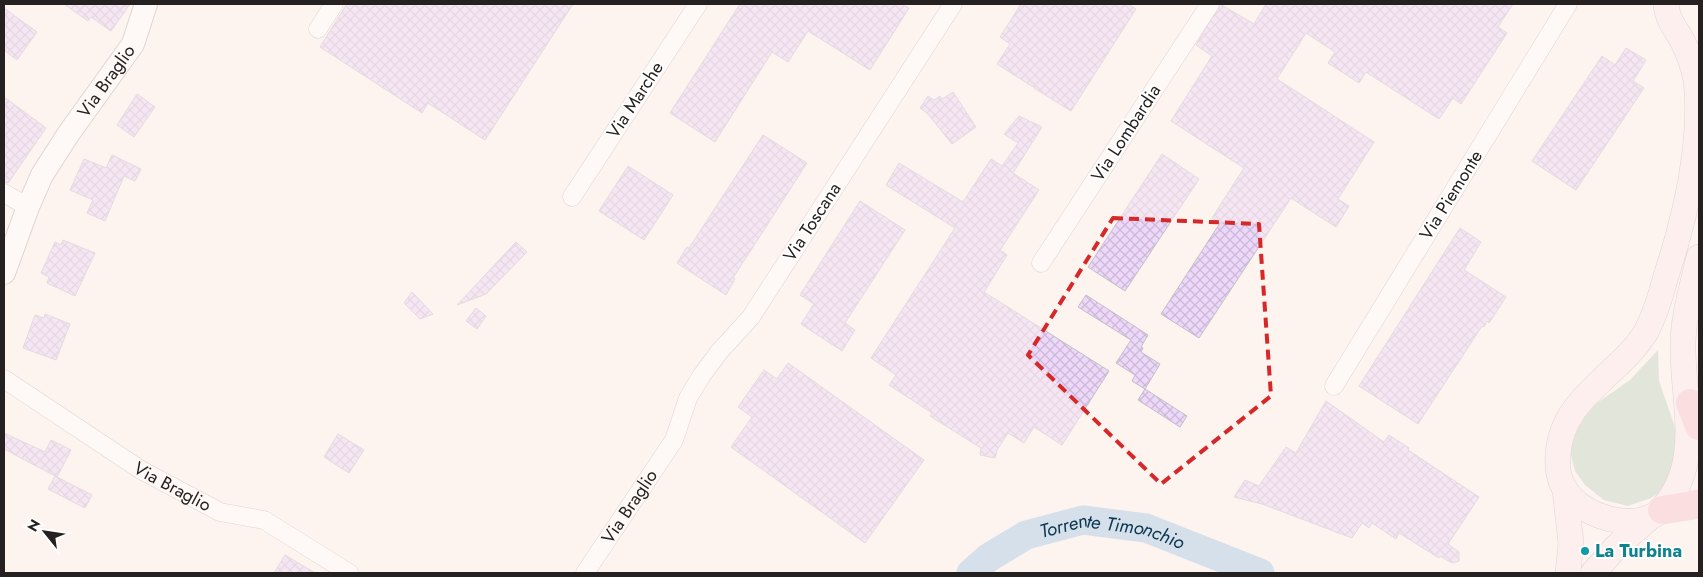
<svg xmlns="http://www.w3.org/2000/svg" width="1703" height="577" viewBox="0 0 1703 577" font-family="Jost,sans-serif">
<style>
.green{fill:#c2d4c0}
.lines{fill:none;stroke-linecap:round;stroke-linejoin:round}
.river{stroke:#a7cae4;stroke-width:29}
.building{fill:url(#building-cross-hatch);stroke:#c4bfc7}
.minor-casing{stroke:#bbb1ae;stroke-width:19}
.tertiary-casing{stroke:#bbb1ae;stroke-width:24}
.secondary-casing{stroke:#bbb1ae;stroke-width:26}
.trunk-casing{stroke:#d3d3d2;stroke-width:29}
.minor{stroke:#fff;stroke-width:18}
.tertiary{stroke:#fff;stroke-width:22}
.secondary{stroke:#fdeaed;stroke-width:25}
.trunk{stroke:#f8c8cf;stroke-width:28}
.marked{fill:none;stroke:#d62828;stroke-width:4;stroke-dasharray:10 6;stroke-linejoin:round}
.culture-dot{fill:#0f9aa8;stroke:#fff;stroke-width:2}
.labels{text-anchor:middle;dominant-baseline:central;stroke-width:4;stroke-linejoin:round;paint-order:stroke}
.street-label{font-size:18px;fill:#252120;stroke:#fff}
.culture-label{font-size:18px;font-weight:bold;fill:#0d838f;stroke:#fff;text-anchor:start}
.water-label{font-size:19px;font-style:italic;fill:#093650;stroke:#fff}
</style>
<defs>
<pattern id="building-cross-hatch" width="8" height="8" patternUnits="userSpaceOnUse" patternTransform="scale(1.25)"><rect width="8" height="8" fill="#edd8fa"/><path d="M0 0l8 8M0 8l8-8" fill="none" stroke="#cbb9d6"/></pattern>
</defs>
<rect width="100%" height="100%" fill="#fdf3ef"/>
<path class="green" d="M1658 350 1659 381 1674 424 1680 454 1664 490 1651 498 1628 506 1604 500 1585 485 1575 471 1570 451 1573 428 1584 412 1630 380Z"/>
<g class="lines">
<path class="river" id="s1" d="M971 573 988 558 1026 535 1083 520 1146 528 1260 573"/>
</g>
<g class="building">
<path d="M64 4H130L111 31 91 17 88 21Z"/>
<path d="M347 4H573L485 140 428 103 422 113 320 47Z"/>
<path d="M740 4H902L909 8 870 70 808 31 788 62 772 52 715 142 670 113Z"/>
<path d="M1021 4H1128L1136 9 1071 111 1034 88 1035 86 1033 87 997 64 1010 44 1000 37Z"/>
<path d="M1220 4 1254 24 1266 4H1513L1498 27 1507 33 1461 104 1453 98 1439 119 1366 72 1359 83 1328 63 1335 52 1306 33 1277 79 1374 142 1338 199 1349 206 1336 227 1291 198 1199 338 1161 314 1220 223 1212 218 1244 168 1171 121 1212 56 1196 45Z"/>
<path d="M4 8 37 32 17 60 4 50Z"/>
<path d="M1626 48 1646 60 1633 81 1644 88 1576 190 1532 161 1602 56 1615 65Z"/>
<path d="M953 92 976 127 952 144 927 113 920 108 928 96 934 100 940 96 942 99Z"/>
<path d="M137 94 155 107 134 137 117 125Z"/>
<path d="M4 97 46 128 8 183 4 182Z"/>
<path d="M1019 116 1042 127 1013 173 1039 190 1000 250 1007 255 984 292 1109 371 1062 445 1034 427 1024 443 1008 433 997 450 995 458 980 455 981 448 930 416 932 413 889 385 896 375 871 358 955 228 886 185 899 163 963 202 991 159 1002 166 1018 143 1004 134Z"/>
<path d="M763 135 807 163 733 278 735 279 726 295 677 263 687 247 689 248Z"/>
<path d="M1162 154 1199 179 1125 291 1088 267Z"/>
<path d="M112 155 141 169 135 181 124 176 105 221 87 213 93 200 70 190 84 159 106 168Z"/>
<path d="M628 166 673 195 644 240 599 211Z"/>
<path d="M860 201 905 230 845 323 855 330 842 351 801 324 814 304 800 295Z"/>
<path d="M1460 228 1481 242 1464 270 1506 297 1489 323 1487 321 1484 327 1482 326 1418 424 1359 386Z"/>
<path d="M63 240 95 253 75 296 47 283 49 277 41 273 55 242 61 245Z"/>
<path d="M516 242 527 252 486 294 457 305Z"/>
<path d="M412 292 433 314 420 319 404 303Z"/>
<path d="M1086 295 1148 335 1141 347 1143 348 1141 352 1160 364 1145 389 1132 381 1135 375 1116 363 1131 340 1078 307Z"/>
<path d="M476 308 486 316 477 329 466 321Z"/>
<path d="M45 314 70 324 56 360 23 348 35 315 44 318Z"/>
<path d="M788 363 924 460 865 543 731 447 752 417 738 407 764 370 777 379Z"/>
<path d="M1145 389 1187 416 1180 427 1138 400Z"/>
<path d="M1326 401 1384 442 1389 435 1409 448 1408 450 1479 497 1448 544 1459 552V561L1452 563 1440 556 1439 558 1399 533 1396 539 1372 523 1369 528 1362 523 1352 538 1262 504 1234 497 1245 480 1259 486 1286 447 1296 453Z"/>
<path d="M4 433 45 452 51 440 71 450 57 477 4 449Z"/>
<path d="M338 434 364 450 349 473 324 457Z"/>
<path d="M55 476 92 495 85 508 48 489Z"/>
<path d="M285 555 315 573H274Z"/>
</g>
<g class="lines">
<defs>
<g id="minor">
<path d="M318 29 334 4"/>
<path d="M4 193 28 207"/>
<path d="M572 197 698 4"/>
<path d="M1041 263 1210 4"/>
<path id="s2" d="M4 379 141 470 220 512 264 520 349 573"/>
<path d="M1334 386 1568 4"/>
<path id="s3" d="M585 573 674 440 688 398 702 375 719 352 751 317 953 4"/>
</g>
<g id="tertiary">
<path id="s4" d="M4 273 28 207 42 175 69 133 133 44 146 4"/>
</g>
<g id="secondary">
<path d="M1666 4C1667 19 1675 28 1682 40 1689 53 1693 66 1696 79 1703 144 1686 215 1666 276 1661 295 1655 315 1646 332 1619 376 1560 398 1558 456 1557 467 1559 481 1566 491 1583 517 1633 532 1659 512 1703 467 1684 411 1683 351 1682 319 1692 288 1699 257"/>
<path d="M1565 490 1571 543 1568 573"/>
<path d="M1593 573 1617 546 1647 520"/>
</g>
<g id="trunk">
<path d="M1690 403 1699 426"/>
<path d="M1662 510 1699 504"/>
</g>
</defs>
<use href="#minor" class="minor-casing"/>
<use href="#tertiary" class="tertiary-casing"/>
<use href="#secondary" class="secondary-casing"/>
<use href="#trunk" class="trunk-casing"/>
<use href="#minor" class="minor"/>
<use href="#tertiary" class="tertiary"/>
<use href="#secondary" class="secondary"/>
<use href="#trunk" class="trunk"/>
</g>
<path d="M0 0H1703V577H0ZM1113 218 1259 224 1271 396 1161 484 1028 355Z" fill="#fdf3ef" fill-opacity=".55" fill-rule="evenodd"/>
<path class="marked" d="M1113 218 1259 224 1271 396 1161 484 1028 355Z"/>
<circle class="culture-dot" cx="1585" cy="551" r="5"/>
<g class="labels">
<g class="street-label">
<text stroke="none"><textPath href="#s4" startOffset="219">Via Braglio</textPath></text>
<text transform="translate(635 100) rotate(-57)">Via Marche</text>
<text transform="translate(1126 133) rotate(-57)">Via Lombardia</text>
<text transform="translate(1451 195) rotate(-58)">Via Piemonte</text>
<text transform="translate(812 222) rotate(-57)">Via Toscana</text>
<text stroke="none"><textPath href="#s2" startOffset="200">Via Braglio</textPath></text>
<text stroke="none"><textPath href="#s3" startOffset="80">Via Braglio</textPath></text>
</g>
<g class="culture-label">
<text x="1595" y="551">La Turbina</text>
</g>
<g class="water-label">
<text stroke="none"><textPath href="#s1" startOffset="156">Torrente Timonchio</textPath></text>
</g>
</g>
<rect width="1703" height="577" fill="none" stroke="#252120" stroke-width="10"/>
<g transform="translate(45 532) rotate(300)" stroke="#ffffff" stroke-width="4" paint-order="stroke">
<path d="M0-4L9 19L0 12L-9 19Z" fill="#252120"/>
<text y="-8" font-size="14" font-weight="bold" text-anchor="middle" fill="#252120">N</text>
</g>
</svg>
